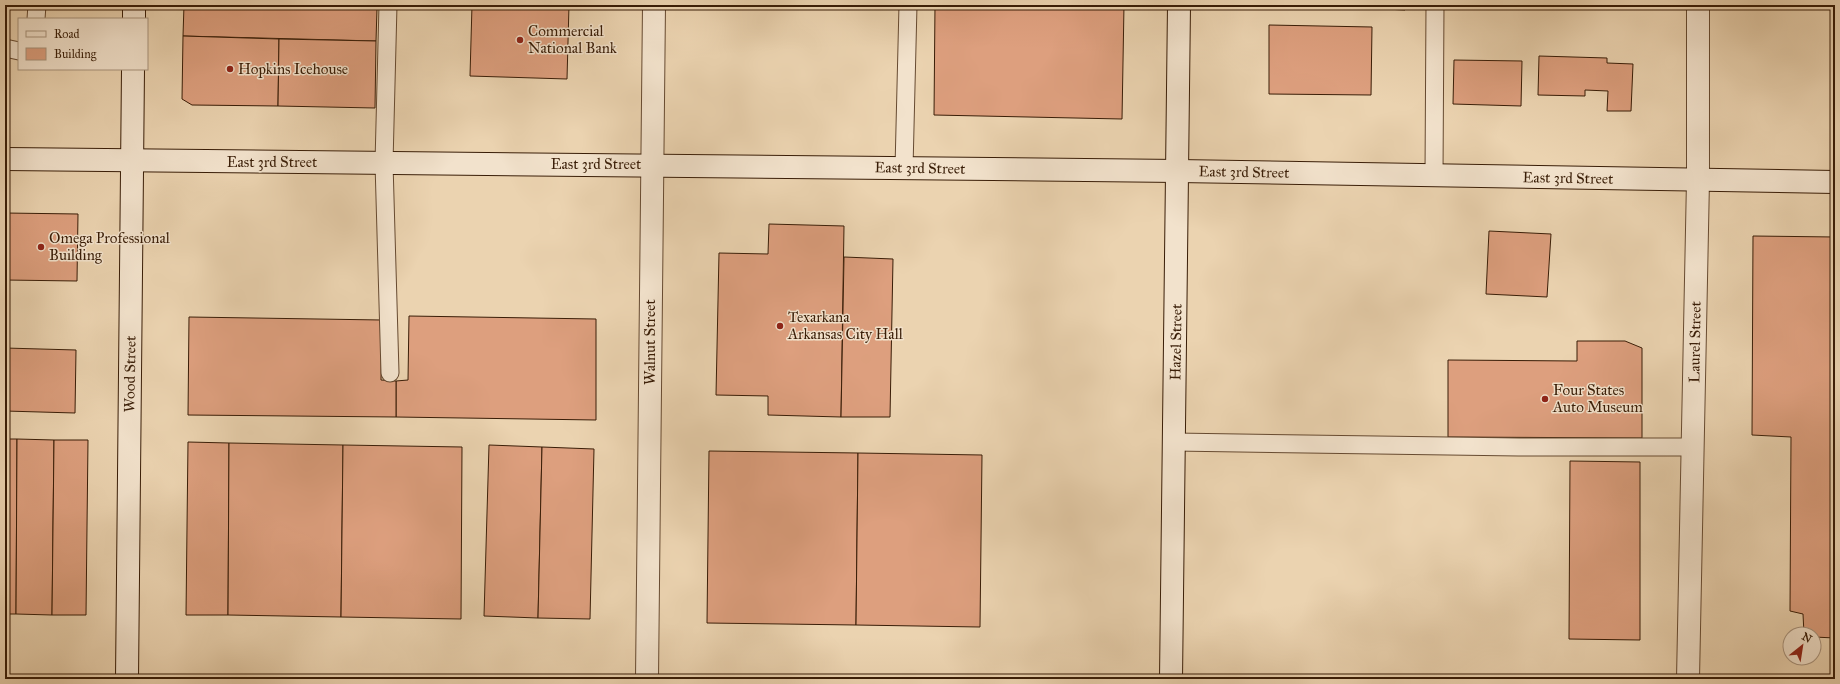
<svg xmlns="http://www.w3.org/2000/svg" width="1840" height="684" viewBox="0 0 1840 684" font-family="'IM FELL Great Primer',serif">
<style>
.building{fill:#dd9f7e;stroke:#391d07}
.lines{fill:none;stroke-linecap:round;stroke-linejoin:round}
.lane-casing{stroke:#664a31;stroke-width:19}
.street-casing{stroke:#664a31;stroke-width:24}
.secondary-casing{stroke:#391d07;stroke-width:24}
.lane{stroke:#f2e2cc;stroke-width:17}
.street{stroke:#f2e2cc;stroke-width:22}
.secondary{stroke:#f2e2cc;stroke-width:22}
.poi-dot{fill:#8f2418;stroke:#f2e2cc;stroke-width:1.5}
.labels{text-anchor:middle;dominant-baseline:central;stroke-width:3;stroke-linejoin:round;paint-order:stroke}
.poi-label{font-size:15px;fill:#391d07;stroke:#f2e2cc;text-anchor:start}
.street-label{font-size:15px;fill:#391d07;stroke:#f2e2cc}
</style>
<rect width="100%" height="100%" fill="#ebd3b0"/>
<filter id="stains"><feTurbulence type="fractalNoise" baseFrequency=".005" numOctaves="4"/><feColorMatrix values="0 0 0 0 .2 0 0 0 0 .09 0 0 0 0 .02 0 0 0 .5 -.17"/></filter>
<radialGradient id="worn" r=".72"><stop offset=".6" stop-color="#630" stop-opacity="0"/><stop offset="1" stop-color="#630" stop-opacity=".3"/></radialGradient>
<g class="building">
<path d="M184 5 377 8 376 41 183 36Z"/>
<path d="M472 5H569L567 79 470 76Z"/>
<path d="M935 5H1124L1122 119 934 115Z"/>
<path d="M1303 5H1405V10Z"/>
<path d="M1269 25 1372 27 1371 95 1269 94Z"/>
<path d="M183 36 279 39 278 106 192 105 182 99Z"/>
<path d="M279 39 376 41 375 108 278 106Z"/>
<path d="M1539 56 1607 58V63L1633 64 1631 111H1607L1608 91 1585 90V96L1538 95Z"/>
<path d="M1454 60 1522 61 1521 106 1453 104Z"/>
<path d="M5 213 78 214 77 281 5 280Z"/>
<path d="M769 224 844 226 841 417 768 415V396L716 395 719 253 768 254Z"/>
<path d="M1489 231 1551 234 1547 297 1486 294Z"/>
<path d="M1753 236 1835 237V638L1814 637V634H1804L1803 614 1790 611 1791 437 1752 435Z"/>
<path d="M844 257 893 259 890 417H841Z"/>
<path d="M409 316 596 319V420L396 417V381L408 380Z"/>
<path d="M189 317 382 320 381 380 396 381V417L188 415Z"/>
<path d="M1577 341H1625L1642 348V438L1448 437V360L1577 361Z"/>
<path d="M5 348 76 350 75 413 5 411Z"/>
<path d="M5 439H17L16 614H5Z"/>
<path d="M17 439 54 440 52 615 16 614Z"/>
<path d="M54 440H88L86 615H52Z"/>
<path d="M188 442 229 443 228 615H186Z"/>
<path d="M229 443 343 445 341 617 228 615Z"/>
<path d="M343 445 462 447 461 619 341 617Z"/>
<path d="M489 445 542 447 538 618 484 616Z"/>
<path d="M542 447 594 449 590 619 538 618Z"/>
<path d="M709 451 858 453 856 625 707 623Z"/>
<path d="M858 453 982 455 980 627 856 625Z"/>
<path d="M1570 461 1640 462V640L1569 639Z"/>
</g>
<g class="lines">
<defs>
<g id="lane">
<path d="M388 5 384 163 390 373"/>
<path d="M36 19 37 5"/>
<path d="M5 48 19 51"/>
<path d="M904 168 908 5"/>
<path d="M1434 175 1435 5"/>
<path d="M1174 442 1519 447H1693"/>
</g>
<g id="street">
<path d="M647 679 654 5"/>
<path d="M1688 679 1698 180V5"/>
</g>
<g id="secondary">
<path d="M134 19V5"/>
<path d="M5 159 1178 171 1835 182"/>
<path d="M127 679 133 69"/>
<path d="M1171 679 1179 5"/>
</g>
</defs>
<use href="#lane" class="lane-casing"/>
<use href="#street" class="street-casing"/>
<use href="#secondary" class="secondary-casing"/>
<use href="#lane" class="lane"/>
<use href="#street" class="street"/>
<use href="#secondary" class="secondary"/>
</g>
<g class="poi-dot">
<circle cx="520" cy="40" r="4"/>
<circle cx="230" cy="69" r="4"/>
<circle cx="41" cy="247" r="4"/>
<circle cx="780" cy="326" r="4"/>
<circle cx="1545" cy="399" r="4"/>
</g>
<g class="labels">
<g class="poi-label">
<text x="528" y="31">Commercial<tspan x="528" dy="17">National Bank</tspan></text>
<text x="238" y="69">Hopkins Icehouse</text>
<text x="49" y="238">Omega Professional<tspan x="49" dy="17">Building</tspan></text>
<text x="788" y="317">Texarkana<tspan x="788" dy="17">Arkansas City Hall</tspan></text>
<text x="1553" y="390">Four States<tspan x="1553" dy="17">Auto Museum</tspan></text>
</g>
<g class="street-label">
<text x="272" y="162">East 3rd Street</text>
<text x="596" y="164">East 3rd Street</text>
<text transform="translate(920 168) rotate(1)">East 3rd Street</text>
<text transform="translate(1244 172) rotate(1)">East 3rd Street</text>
<text transform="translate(1568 178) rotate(1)">East 3rd Street</text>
<text transform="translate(650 342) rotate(-90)">Walnut Street</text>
<text transform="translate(1176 342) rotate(-89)">Hazel Street</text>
<text transform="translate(1695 342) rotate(-89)">Laurel Street</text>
<text transform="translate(130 374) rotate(-89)">Wood Street</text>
</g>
</g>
<rect width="1840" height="684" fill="none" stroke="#ebd3b0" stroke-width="20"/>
<rect x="6" y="6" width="1828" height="672" fill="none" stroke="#391d07" stroke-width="2"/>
<rect x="10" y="10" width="1820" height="664" fill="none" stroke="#391d07"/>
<rect x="18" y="18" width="130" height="52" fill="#f2e2cc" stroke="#a8937d"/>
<rect x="26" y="31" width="20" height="6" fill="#f2e2cc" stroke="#a8937d"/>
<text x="54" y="38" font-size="12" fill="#391d07">Road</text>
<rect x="26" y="48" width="20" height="12" fill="#dd9f7e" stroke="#a8937d"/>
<text x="54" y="58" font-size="12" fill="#391d07">Building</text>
<g transform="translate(1802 646) rotate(30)"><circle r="19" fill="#f2e2cc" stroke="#a8937d"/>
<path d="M0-3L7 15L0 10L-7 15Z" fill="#8f2418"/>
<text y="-6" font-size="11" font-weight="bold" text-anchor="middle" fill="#391d07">N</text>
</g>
<rect width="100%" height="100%" filter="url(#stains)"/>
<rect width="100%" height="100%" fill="url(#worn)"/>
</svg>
